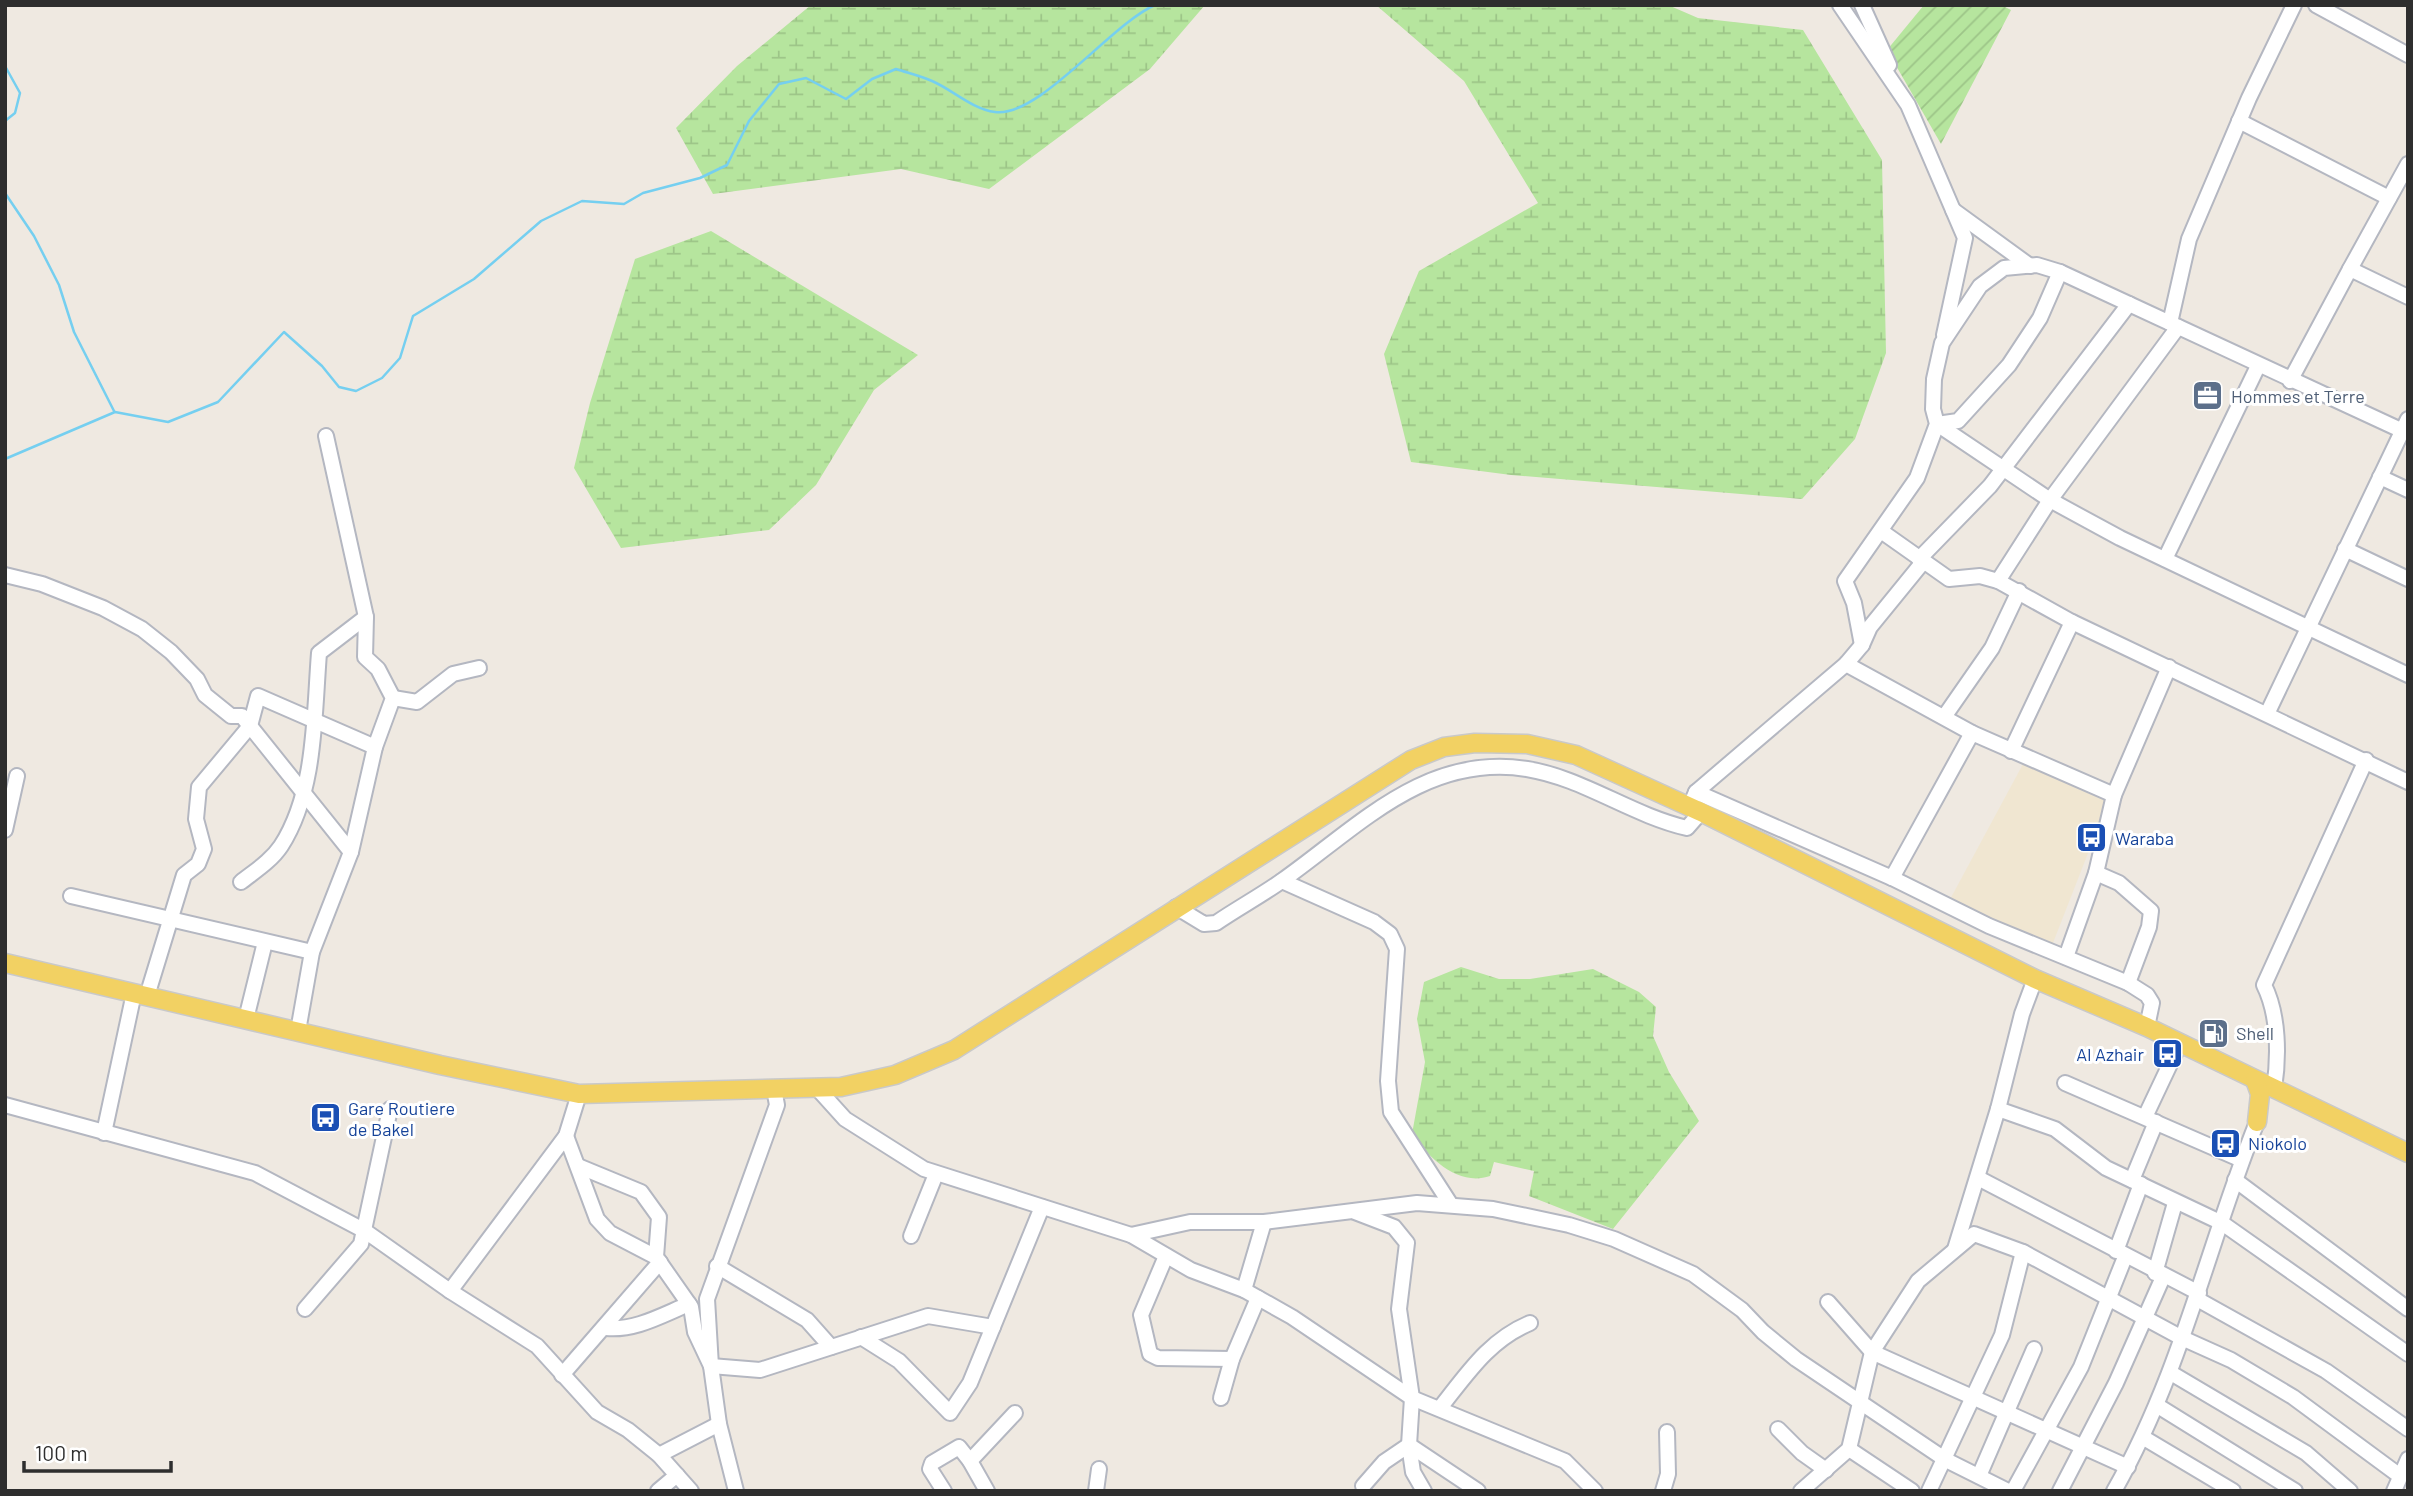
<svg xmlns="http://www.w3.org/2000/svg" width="2413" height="1496" viewBox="0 0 2413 1496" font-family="Barlow,sans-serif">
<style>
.education{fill:#f0e6d1}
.wetland{fill:url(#wetland-marsh)}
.garden{fill:url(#garden-furrows)}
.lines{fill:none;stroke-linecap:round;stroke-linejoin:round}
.stream{stroke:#75cff0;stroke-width:2.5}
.minor-casing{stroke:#b4b7c1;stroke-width:18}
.major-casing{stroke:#c9c9c9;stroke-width:21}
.minor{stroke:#fff;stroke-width:14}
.major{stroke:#f2d163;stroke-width:18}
.labels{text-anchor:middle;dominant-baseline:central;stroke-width:6;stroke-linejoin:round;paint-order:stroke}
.service-label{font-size:18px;fill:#4e5e75;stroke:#fff;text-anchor:start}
.transit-label{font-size:18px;fill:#164399;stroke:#fff;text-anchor:start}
</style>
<defs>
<pattern id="wetland-marsh" width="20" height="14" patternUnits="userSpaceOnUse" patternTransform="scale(1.75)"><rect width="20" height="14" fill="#b6e59e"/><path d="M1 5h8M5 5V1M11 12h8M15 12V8" fill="none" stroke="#9dc588"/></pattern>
<pattern id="garden-furrows" width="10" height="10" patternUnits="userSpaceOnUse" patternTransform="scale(1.75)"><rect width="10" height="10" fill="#b6e59e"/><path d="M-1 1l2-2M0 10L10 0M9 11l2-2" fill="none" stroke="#9dc588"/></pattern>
</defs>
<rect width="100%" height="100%" fill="#efe9e1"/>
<path class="education" d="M2023 764 2108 802 2051 948 1947 905Z"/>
<g class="wetland">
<path d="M811 5H1205L1150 69 989 189 901 169 713 194 676 128 737 66Z"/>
<path d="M1376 5H1668L1698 18 1803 30 1882 160 1886 353 1855 439 1802 499 1511 475 1411 462 1384 354 1419 271 1538 203 1464 81Z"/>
<path d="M711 231 918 355 874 390 816 485 769 530 621 548 574 468 590 403 635 259Z"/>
<path d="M1461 967 1499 979H1530L1593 969 1639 992 1656 1007 1653 1036 1669 1072 1699 1121 1613 1229 1529 1196 1534 1171 1494 1162 1490 1176C1458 1187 1429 1158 1412 1134L1425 1062 1417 1019 1424 982Z"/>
</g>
<path class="garden" d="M1924 5H2001L2011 10 1941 144 1887 50Z"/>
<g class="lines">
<g class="stream">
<path d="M5 66 20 93 15 113 5 121"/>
<path d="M5 193 34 236 59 285 74 332 114 411"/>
<path d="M5 459 115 412 168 422 218 402 284 332 322 366 339 387 356 391 382 378 400 358 413 316 474 279 541 221 582 201 624 204 643 193 700 178 727 165 749 121 779 84 806 78 846 99 872 79 896 69C908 73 921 76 932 81 953 90 972 109 995 112 1039 118 1111 24 1155 5"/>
</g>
<defs>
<g id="minor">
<path d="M1840 5 1908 105 1965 238 1944 335"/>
<path d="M1862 5 1889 65"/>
<path d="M2316 5 2408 55"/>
<path d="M2239 121 2389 198"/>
<path d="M1953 210 2030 266"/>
<path d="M2350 269 2408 164"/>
<path d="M2170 323 2189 239 2249 98 2294 5"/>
<path d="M2290 381 2350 269 2408 297"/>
<path d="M1937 424 2050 500 2120 538 2408 675"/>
<path d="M1937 424 1958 421 2009 365 2040 318 2060 272"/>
<path d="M2380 477 2408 490"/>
<path d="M1881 531 1949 579 1980 576 1998 581 2072 622 2408 782"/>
<path d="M2345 549 2408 579"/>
<path d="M1919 559 1990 486 2129 304"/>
<path d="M2165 559 2258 366"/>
<path d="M5 575 42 584 103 608 142 629 171 652 197 679 205 695 231 716H242L351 852"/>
<path d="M1998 581 2050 500 2178 327"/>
<path d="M1862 645 1854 603 1845 581 1917 478 1937 424 1933 409 1934 379 1942 343 1980 286 2004 268 2037 265 2060 272 2403 431"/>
<path d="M1846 664 1972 733 2114 795"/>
<path d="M393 698 417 702 453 674 479 668"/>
<path d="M2267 714 2408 419"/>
<path d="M1944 717 1992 648 2019 591"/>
<path d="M2011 751 2072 622"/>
<path d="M1696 792 1892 878 1989 926 2128 983 2147 995 2152 1003 2147 1027"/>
<path d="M1693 799 1696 792 1846 664 1862 645 1870 627 1923 562"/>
<path d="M5 830 17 776"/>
<path d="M2096 873 2119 883 2151 911 2149 927 2128 983"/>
<path d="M1892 878 1972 733"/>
<path d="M1282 881 1374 922 1390 934 1397 949 1388 1081 1391 1112 1451 1205"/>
<path d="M241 882C255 871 271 861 281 846 316 792 314 715 319 653L366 617"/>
<path d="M71 896 312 952"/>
<path d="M1176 907 1204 924 1216 923C1238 908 1262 895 1283 880 1359 826 1426 753 1527 769 1583 778 1631 815 1687 828L1701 812"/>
<path d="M2066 957 2096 873 2114 795 2169 667"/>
<path d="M147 996 184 875 198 864 204 849 196 819 199 787 250 726 258 696 375 747"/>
<path d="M246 1019 265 942"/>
<path d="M298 1031 312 952 351 852 375 747 393 698 378 669 365 657 366 617 326 436"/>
<path d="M2065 1083 2242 1160"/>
<path d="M817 1088 845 1119 924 1169 1131 1235 1191 1270 1244 1290 1292 1317 1412 1398 1565 1461 1595 1491"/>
<path d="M2274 1089C2279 1057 2279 1015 2264 985L2366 760"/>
<path d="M5 1105 255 1173 365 1231 450 1291 537 1346 597 1412 628 1430 659 1455 691 1491"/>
<path d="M1998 1109 2055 1129 2106 1168 2222 1223 2408 1354"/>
<path d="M2145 1117 2180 1043"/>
<path d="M104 1133 134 993"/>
<path d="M566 1136 597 1219 610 1233 656 1257 691 1307 695 1332 711 1366 760 1370 928 1316 993 1327"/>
<path d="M578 1166 641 1192 659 1217 656 1257"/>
<path d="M1978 1178 2199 1293"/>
<path d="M2132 1180 2156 1122"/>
<path d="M2235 1180 2408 1309"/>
<path d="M1355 1212 1394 1227 1407 1243 1399 1309 1412 1398 1409 1445 1413 1472 1424 1491"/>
<path d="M1131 1235 1190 1222H1264L1417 1203 1493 1209 1569 1225 1614 1239 1693 1274 1742 1310 1763 1332 1796 1359 1946 1460 2008 1491"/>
<path d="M911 1236 936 1174"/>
<path d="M1955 1249 1998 1109 2022 1014 2035 979"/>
<path d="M2116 1251 2141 1184"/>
<path d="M1166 1256 1141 1315 1150 1354 1158 1358 1232 1359"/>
<path d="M717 1266 807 1320 831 1347"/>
<path d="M2155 1273 2175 1203"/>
<path d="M1244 1290 1264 1222"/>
<path d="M450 1291 566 1136 579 1094"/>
<path d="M2197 1299 2326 1371 2408 1429"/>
<path d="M1828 1302 1872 1352 2128 1467"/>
<path d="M305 1309 361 1244 390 1109"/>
<path d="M606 1328C635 1331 662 1315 689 1304"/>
<path d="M861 1337 899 1361 950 1413 970 1383 1042 1207"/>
<path d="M2171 1373 2306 1453 2350 1491"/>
<path d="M562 1375 660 1262"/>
<path d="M1221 1398 1232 1359 1258 1298"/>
<path d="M2158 1406 2295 1491"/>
<path d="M1440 1408C1467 1374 1489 1340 1530 1323"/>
<path d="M1778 1429 1802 1453 1826 1470"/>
<path d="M2144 1438 2233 1491"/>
<path d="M1849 1449 1912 1491"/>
<path d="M659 1455 719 1424"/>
<path d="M1979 1476 2034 1349"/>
<path d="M1363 1486 1384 1462 1409 1445 1478 1491"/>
<path d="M658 1491 677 1475"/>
<path d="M736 1491 719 1424 711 1366 707 1299 777 1105 774 1089"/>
<path d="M944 1491 930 1469 932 1463 959 1447 970 1461"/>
<path d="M987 1491 970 1461 1015 1413"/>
<path d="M1096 1491 1099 1469"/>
<path d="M1663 1491 1668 1474 1667 1432"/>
<path d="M1801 1491 1849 1449 1872 1352 1918 1281 1974 1234 2023 1252 2182 1338 2231 1360 2293 1397 2400 1476"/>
<path d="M1929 1491 2002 1335 2023 1252"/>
<path d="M2013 1491 2081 1367 2125 1257"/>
<path d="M2060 1491 2116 1383 2163 1277"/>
<path d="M2114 1491C2182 1371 2207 1247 2257 1122"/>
<path d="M2394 1491 2408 1459"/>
</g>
<g id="major">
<path d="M5 963 440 1065 579 1094 841 1087 895 1075 954 1050 1411 760 1444 747 1475 743 1527 744 1576 755 1701 812 2035 979 2147 1027 2408 1153"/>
<path d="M2255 1080 2260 1094 2257 1122"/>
</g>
</defs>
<use href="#minor" class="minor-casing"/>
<use href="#major" class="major-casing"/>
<use href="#minor" class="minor"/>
<use href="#major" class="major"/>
</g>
<defs>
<symbol id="office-square" viewBox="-11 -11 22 22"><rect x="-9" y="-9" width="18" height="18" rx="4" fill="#5c6f8a" stroke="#fff"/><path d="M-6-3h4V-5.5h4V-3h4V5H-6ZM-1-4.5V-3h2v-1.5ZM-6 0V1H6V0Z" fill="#fff"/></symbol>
<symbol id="bus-square" viewBox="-11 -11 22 22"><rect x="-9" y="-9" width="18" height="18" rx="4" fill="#1a4fb4" stroke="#fff"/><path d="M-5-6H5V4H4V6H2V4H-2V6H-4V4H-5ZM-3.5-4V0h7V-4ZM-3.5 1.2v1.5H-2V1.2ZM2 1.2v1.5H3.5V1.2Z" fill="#fff"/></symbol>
<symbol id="fuel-square" viewBox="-11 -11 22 22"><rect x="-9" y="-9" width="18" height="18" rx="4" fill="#5c6f8a" stroke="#fff"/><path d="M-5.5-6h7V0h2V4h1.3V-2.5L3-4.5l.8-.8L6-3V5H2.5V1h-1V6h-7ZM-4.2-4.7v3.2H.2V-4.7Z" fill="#fff"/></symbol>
</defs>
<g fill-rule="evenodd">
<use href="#office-square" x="2190" y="378" width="35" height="35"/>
<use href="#bus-square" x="2074" y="820" width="35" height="35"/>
<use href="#fuel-square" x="2196" y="1016" width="35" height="35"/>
<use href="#bus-square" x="2150" y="1036" width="35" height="35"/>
<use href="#bus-square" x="308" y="1100" width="35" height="35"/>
<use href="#bus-square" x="2208" y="1126" width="35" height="35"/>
</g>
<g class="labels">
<g class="service-label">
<text x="2231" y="396">Hommes et Terre</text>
<text x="2236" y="1033">Shell</text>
</g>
<g class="transit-label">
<text x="2115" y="838">Waraba</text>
<text x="2144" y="1054" text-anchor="end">Al Azhair</text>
<text x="348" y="1108">Gare Routiere<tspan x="348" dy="21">de Bakel</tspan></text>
<text x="2248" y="1143">Niokolo</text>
</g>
</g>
<rect width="2413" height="1496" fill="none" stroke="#2e2e2e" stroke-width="14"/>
<path d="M24 1461v10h147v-10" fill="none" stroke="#2e2e2e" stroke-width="3.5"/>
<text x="35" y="1461" font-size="21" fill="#2e2e2e" stroke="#ffffff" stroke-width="5" paint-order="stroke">100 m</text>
</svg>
